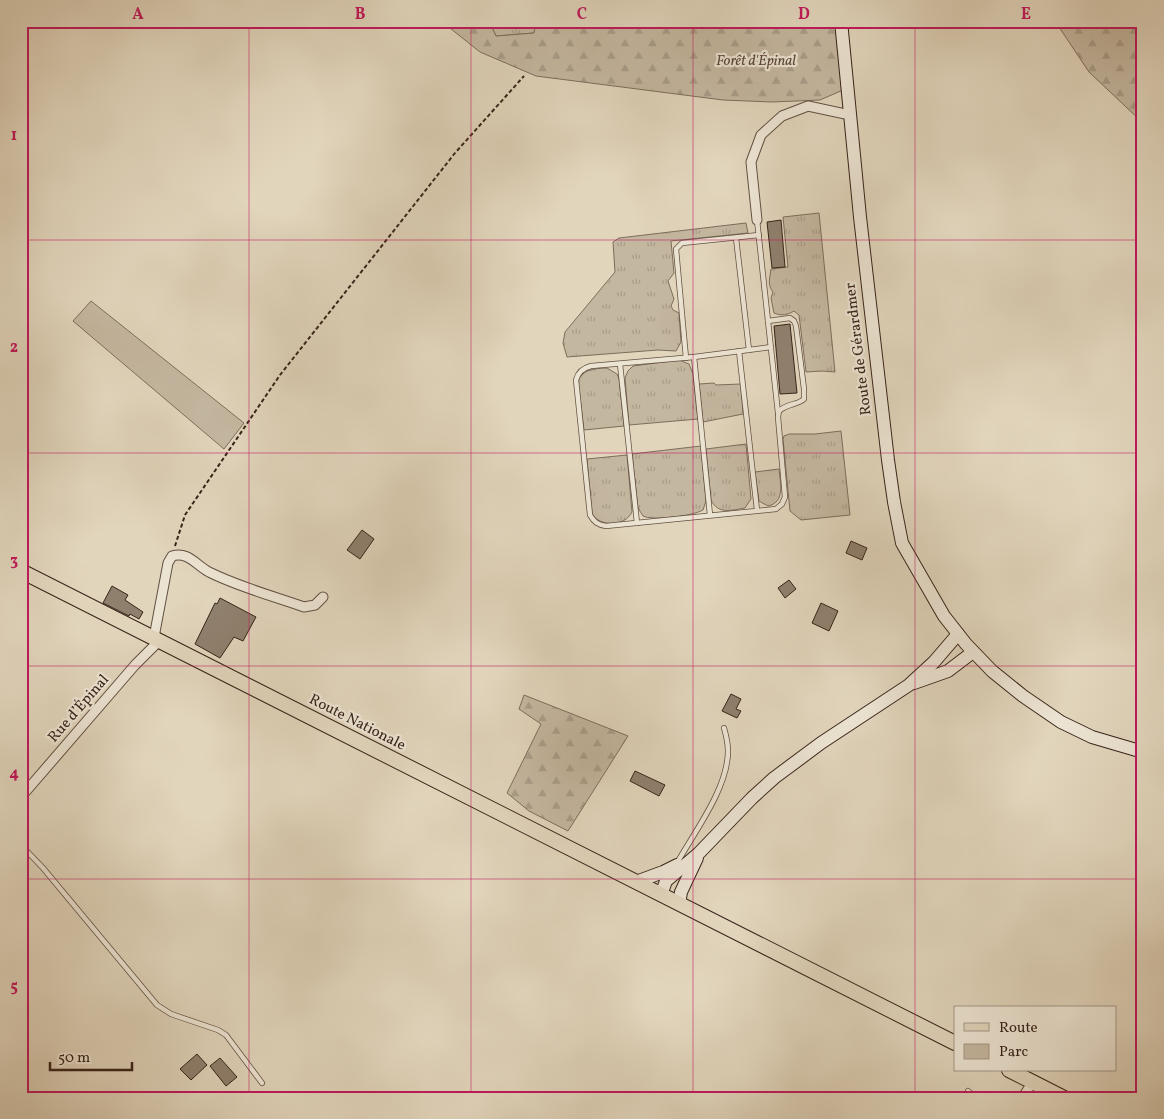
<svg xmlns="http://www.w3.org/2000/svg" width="1164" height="1119" viewBox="0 0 1164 1119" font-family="Vollkorn,serif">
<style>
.grass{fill:url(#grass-tufts);stroke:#7e6d5c}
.forest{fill:url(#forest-firs);stroke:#7e6d5c}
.green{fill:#c4b7a0;stroke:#7e6d5c}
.building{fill:#8f806e;stroke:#372319}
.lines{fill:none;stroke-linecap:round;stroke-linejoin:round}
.service-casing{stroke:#625042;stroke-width:6}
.minor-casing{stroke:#625042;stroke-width:11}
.secondary-casing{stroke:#372319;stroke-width:14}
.primary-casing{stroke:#372319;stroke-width:16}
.path{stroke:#372319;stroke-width:2;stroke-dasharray:4 2.5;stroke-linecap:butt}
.service{stroke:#ece4d3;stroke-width:4.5}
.minor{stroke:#ece4d3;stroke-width:9}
.secondary{stroke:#ece4d3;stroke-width:12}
.primary{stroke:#e1d5bc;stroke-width:14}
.grid{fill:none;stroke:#c2185b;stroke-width:1;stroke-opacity:0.55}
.labels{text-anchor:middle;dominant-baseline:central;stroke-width:4.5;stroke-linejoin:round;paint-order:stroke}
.park-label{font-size:15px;font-style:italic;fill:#5a483b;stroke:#ece4d3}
.street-label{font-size:15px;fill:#372319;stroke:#ece4d3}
.neatline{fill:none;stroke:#c2185b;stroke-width:2}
.grid-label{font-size:16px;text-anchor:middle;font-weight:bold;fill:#c2185b}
</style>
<defs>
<pattern id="grass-tufts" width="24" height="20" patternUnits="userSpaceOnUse" patternTransform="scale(1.25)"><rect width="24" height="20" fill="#c4b7a0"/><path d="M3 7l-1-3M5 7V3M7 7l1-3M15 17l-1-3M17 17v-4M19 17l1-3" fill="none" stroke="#a99d89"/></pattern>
<pattern id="forest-firs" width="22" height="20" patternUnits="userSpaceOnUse" patternTransform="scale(1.25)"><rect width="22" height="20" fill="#c4b7a0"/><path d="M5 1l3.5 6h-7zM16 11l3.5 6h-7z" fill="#a99d89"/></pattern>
</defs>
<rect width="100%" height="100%" fill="#e1d5bc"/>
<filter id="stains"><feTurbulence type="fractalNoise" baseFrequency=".004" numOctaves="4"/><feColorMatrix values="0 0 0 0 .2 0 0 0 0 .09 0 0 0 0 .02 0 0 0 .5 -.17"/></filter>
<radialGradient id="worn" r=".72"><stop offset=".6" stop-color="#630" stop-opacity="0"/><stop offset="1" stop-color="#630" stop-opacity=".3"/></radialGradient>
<g class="grass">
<path d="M489 21H536L534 33 496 36Z"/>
<path d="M819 213 835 372 822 371 806 372 799 315 794 311C788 315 781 316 774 313L771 298 773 292C767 285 770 277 771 269L788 267 783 217Z"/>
<path d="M746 223 748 233 671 241 674 273 668 281 674 299 671 306 673 310 679 313 681 342 676 351 658 350 567 357 563 343 565 332 615 272 613 242 619 238Z"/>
<path d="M679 360 689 364 693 374 698 419 629 425 625 378 628 371 633 366Z"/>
<path d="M607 368 617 374 619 379 624 426 584 430 578 382C583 368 595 369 607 368Z"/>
<path d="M714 383 716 385 741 384 743 414 703 422 699 384Z"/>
<path d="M841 431 850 515 801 520 790 511 783 439 784 436 789 434H815Z"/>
<path d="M746 444 751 499 745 508C732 510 718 515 711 500L706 449Z"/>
<path d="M701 446 706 501 703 510C693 516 652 521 643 516L638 508 632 454Z"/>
<path d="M627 455 632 512C625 527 600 527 592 514L587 459Z"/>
<path d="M779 469C780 482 786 502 768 506L759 501 755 472Z"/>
</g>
<g class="forest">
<path d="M441 21H489L496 36 534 33 536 21H837L843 90 820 100 772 102 723 100 536 76 480 52Z"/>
<path d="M1055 21H1143V123L1089 72Z"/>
<path d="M524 695 628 736 568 831 529 811 507 793 541 724 519 709Z"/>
</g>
<path class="green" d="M91 301 244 423 224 449 73 321Z"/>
<g class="building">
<path d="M781 220 785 267 772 268 767 222Z"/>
<path d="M790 324 797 393 780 394 774 326Z"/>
<path d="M362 530 374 539 360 559 347 550Z"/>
<path d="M851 541 867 548 862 560 846 553Z"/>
<path d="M789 580 796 589 785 598 778 588Z"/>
<path d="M112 586 128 595 125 600 143 612 139 619 130 614 129 616 103 603Z"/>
<path d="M220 598 256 617 243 641 234 637 220 658 195 644 215 603 217 604Z"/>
<path d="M821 603 838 611 829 631 812 623Z"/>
<path d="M731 694 741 699 736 709 741 711 737 718 722 711Z"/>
<path d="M635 771 665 785 659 796 630 781Z"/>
<path d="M197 1054 207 1065 191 1080 180 1069Z"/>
<path d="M220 1058 237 1077 226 1086 210 1066Z"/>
</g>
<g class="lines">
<defs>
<g id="service">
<path d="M757 220 778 413"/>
<path d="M736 238 749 350"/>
<path d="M768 321 790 318 794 321 796 326 804 389V399C798 405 788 403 779 411L778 417 785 497 782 504 776 509 606 526C598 525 594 522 590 515L576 380C578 372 583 368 591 366L694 357 771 347"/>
<path d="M739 351 757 510"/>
<path d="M694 357 710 515"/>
<path d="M686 358 676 249 682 243 759 235"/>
<path d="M620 364 637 523"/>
<path d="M21 845 43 868 157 1005 171 1014 218 1030 226 1035 262 1083"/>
<path d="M677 863C695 831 728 788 728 751 728 744 726 735 724 728"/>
<path d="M968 1091 977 1098"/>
</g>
<g id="minor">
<path d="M757 220 751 162 761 135 782 116 808 106 850 115"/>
<path d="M21 797 135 665 155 645V632L168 563 172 556C188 551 196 565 209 572 239 587 273 596 304 607L315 605 323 597"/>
<path d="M1022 1098 1033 1082"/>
</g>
<g id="secondary">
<path d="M841 21 860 217 888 460 894 502 902 543 944 616 966 644 992 671 1023 696 1061 722 1092 737 1143 752"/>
<path d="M914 683 948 671 973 652"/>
<path d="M636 882 663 872 677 865"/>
<path d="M661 895 666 881 699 853 752 798 774 778 821 743 909 685 934 662 958 634"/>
<path d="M679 904 681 892 697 858"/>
</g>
<g id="primary">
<path d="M21 571 955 1043"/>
<path d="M1009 1070 1064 1098"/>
</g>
</defs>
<use href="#service" class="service-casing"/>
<use href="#minor" class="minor-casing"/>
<use href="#secondary" class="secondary-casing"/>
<use href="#primary" class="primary-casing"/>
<path class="path" d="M175 546 185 515 280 375 455 153 524 76"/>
<use href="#service" class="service"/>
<use href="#minor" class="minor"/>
<use href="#secondary" class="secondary"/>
<use href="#primary" class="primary"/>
</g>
<path class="grid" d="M249 21V1098M471 21V1098M693 21V1098M915 21V1098M21 240H1143M21 453H1143M21 666H1143M21 879H1143"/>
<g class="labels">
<g class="park-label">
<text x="756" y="61">Forêt d'Épinal</text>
</g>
<g class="street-label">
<text transform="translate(859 349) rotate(-97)">Route de Gérardmer</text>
<text transform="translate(79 709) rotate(-49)">Rue d’Épinal</text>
<text transform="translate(357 723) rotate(27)">Route Nationale</text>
</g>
</g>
<rect width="1164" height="1119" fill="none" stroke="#e1d5bc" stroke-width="55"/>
<rect x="954" y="1006" width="162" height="65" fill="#ece4d3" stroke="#a49789"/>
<rect x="964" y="1023" width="25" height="8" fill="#e1d5bc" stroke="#a49789"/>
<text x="999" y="1032" font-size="15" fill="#372319">Route</text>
<rect x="964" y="1044" width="25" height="15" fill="#c4b7a0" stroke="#a49789"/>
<text x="999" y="1056" font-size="15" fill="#372319">Parc</text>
<path d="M50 1062v8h82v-8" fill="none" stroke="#372319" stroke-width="2.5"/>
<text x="58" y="1062" font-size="15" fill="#372319" stroke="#ece4d3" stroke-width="4" paint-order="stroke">50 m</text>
<rect x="28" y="28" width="1108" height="1064" class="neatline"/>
<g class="grid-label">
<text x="138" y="19">A</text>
<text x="360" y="19">B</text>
<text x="582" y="19">C</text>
<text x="804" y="19">D</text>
<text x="1026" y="19">E</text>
<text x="14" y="140">1</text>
<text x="14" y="352">2</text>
<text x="14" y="565">3</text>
<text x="14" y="778">4</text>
<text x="14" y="991">5</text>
</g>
<rect width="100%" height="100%" filter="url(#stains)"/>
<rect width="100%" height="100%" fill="url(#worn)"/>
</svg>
